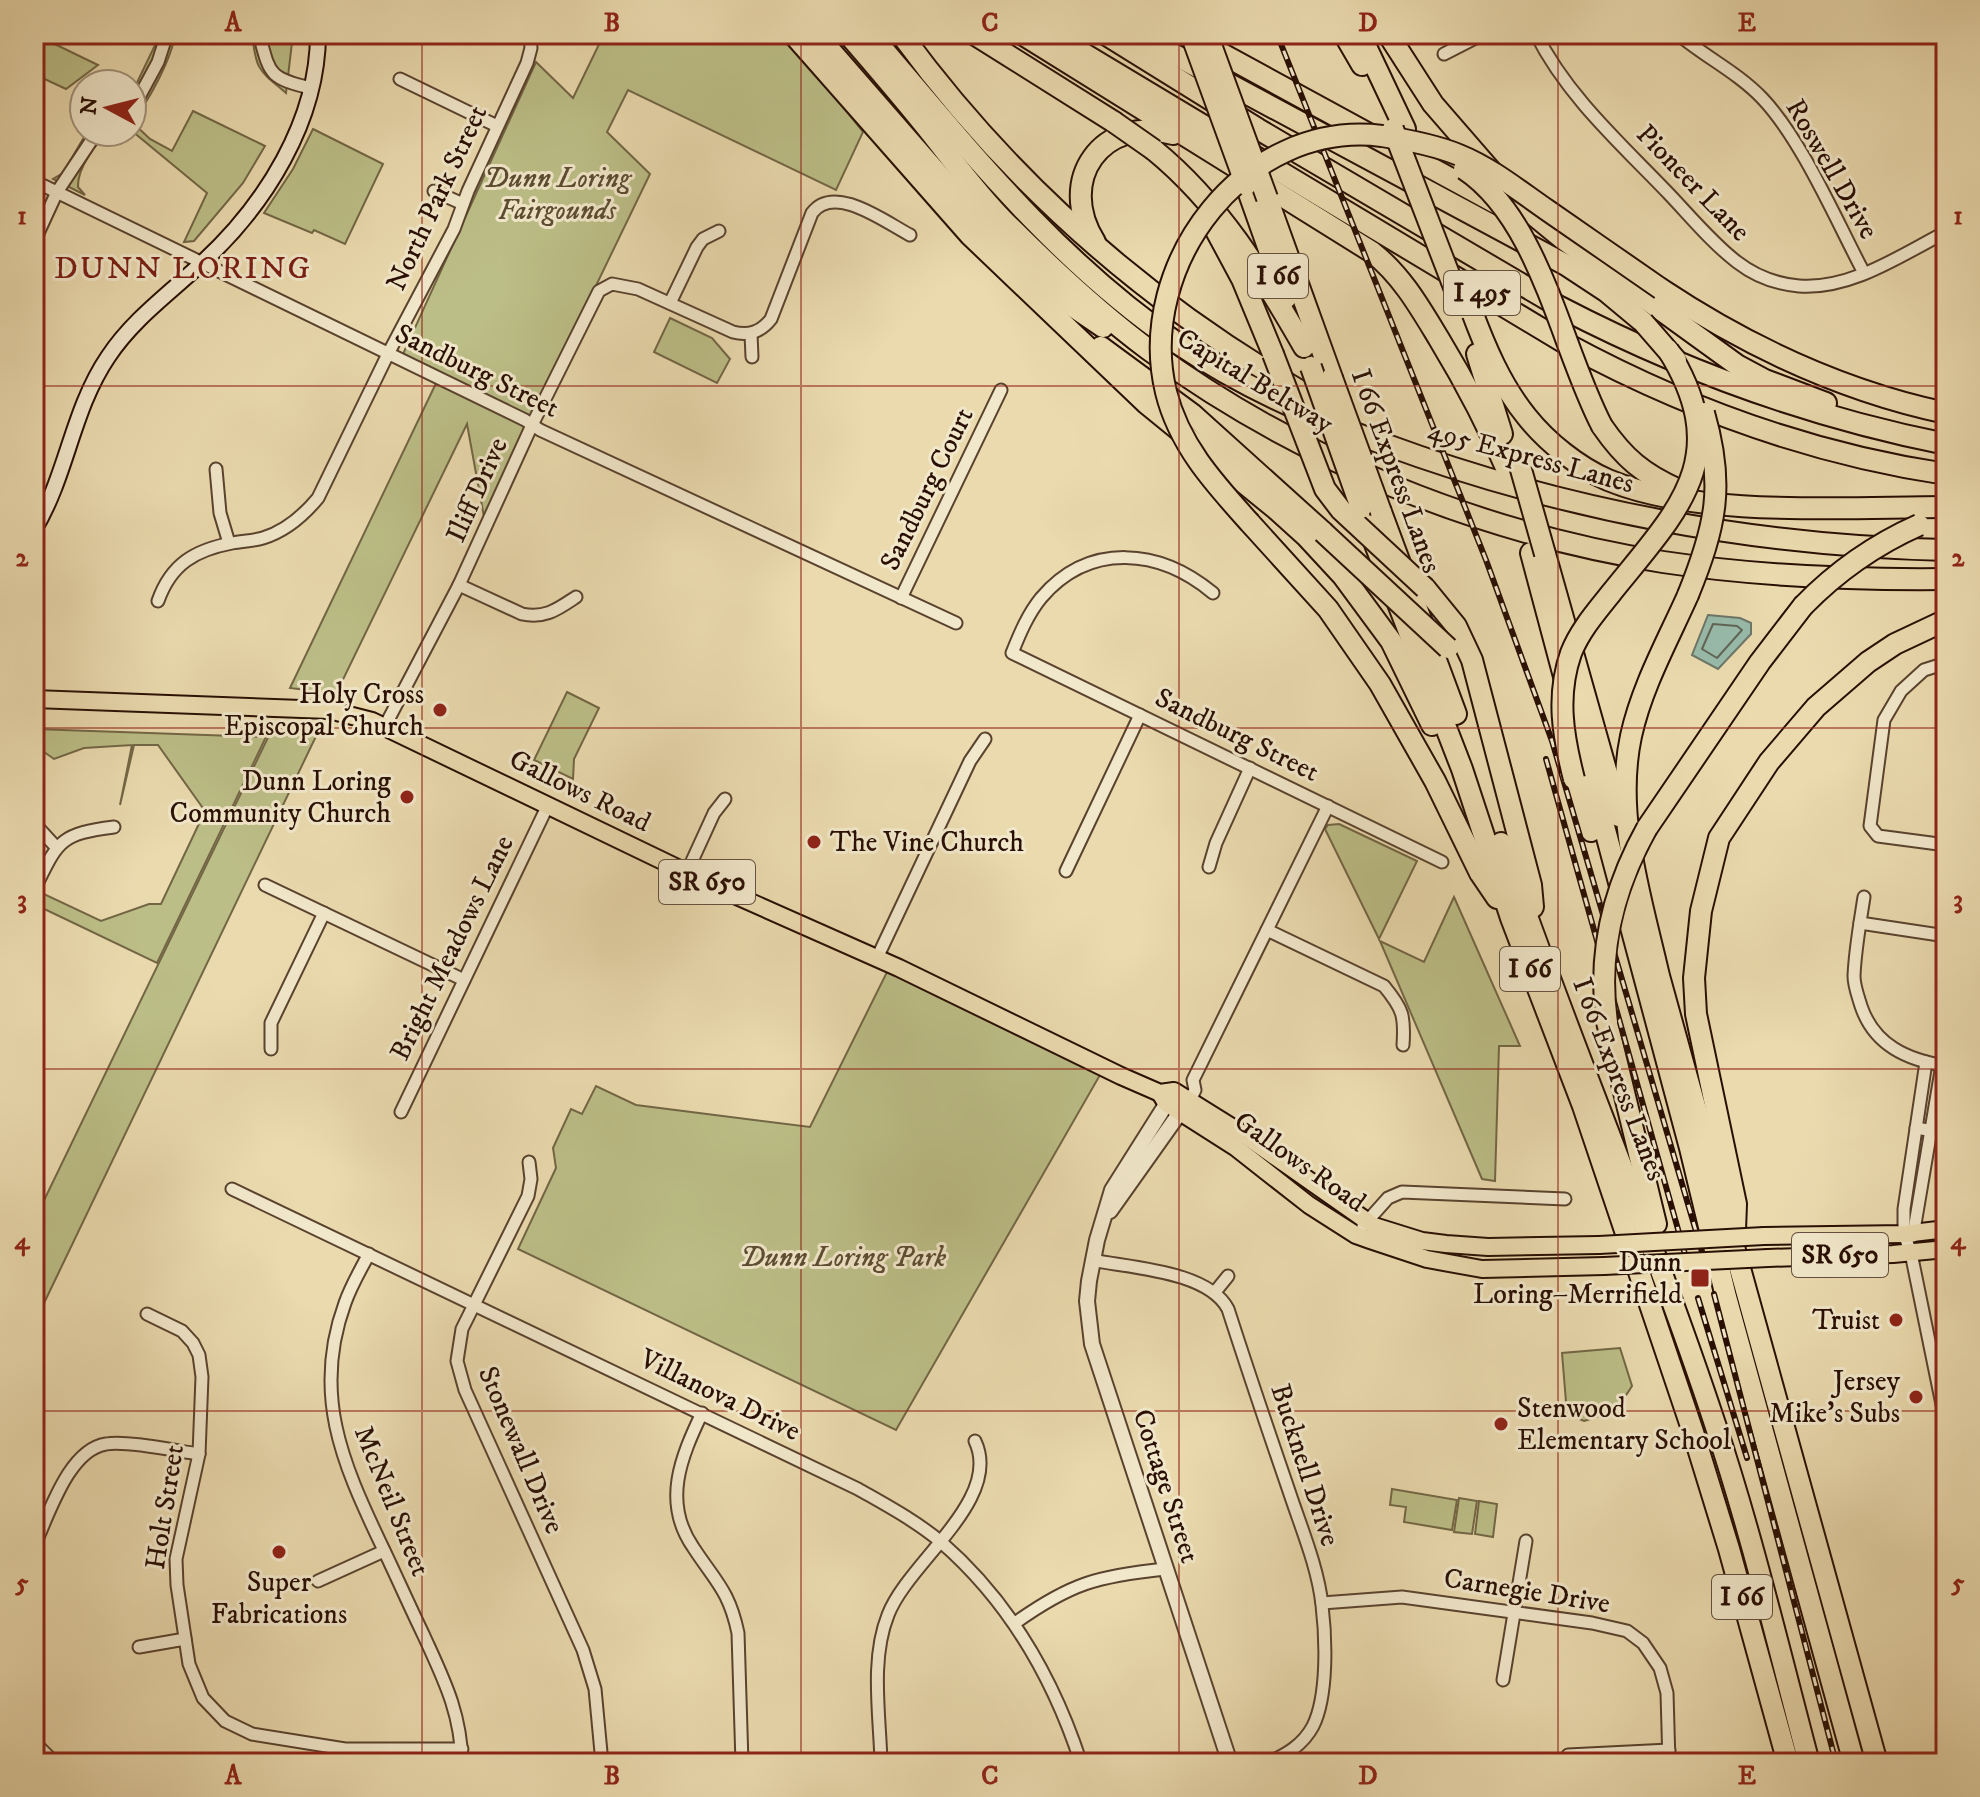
<svg xmlns="http://www.w3.org/2000/svg" width="1980" height="1797" viewBox="0 0 1980 1797" font-family="'IM FELL DW Pica',serif">
<style>
.green{fill:#bcbe87;stroke:#726645;stroke-width:2}
.water{fill:#98bbab;stroke:#6c7668;stroke-width:2}
.lines{fill:none;stroke-linecap:round;stroke-linejoin:round}
.shore{stroke:#606557;stroke-width:2}
.minor-casing{stroke:#59422e;stroke-width:15}
.tertiary-casing{stroke:#59422e;stroke-width:18}
.secondary-casing{stroke:#290f03;stroke-width:18}
.primary-casing{stroke:#290f03;stroke-width:20}
.motorway-casing{stroke:#290f03;stroke-width:24}
.minor{stroke:#f1e7ca;stroke-width:11}
.tertiary{stroke:#f1e7ca;stroke-width:14}
.secondary{stroke:#f1e7ca;stroke-width:14}
.primary{stroke:#eadaae;stroke-width:16}
.motorway{stroke:#eadaae;stroke-width:20}
.rail-casing{stroke:#290f03;stroke-width:6}
.rail{stroke:#f1e7ca;stroke-width:3;stroke-dasharray:9;stroke-linecap:butt}
.primary-bridge-casing{stroke:#290f03;stroke-width:20;stroke-linecap:butt}
.motorway-bridge-casing{stroke:#290f03;stroke-width:24;stroke-linecap:butt}
.primary-bridge{stroke:#eadaae;stroke-width:16}
.motorway-bridge{stroke:#eadaae;stroke-width:20}
.grid{fill:none;stroke:#8f2418;stroke-width:2;stroke-opacity:0.55}
.poi-dot{fill:#8f2418;stroke:#f1e7ca;stroke-width:3}
.labels{text-anchor:middle;dominant-baseline:central;stroke-width:6;stroke-linejoin:round;paint-order:stroke}
.shield{fill:#f1e7ca;stroke:#65503f;stroke-width:2}
.shield-label{font-size:26px;font-weight:bold;fill:#290f03}
.street-label{font-size:28px;fill:#290f03;stroke:#f1e7ca}
.park-label{font-size:28px;font-style:italic;fill:#5c4c31;stroke:#f1e7ca}
.poi-label{font-size:28px;fill:#290f03;stroke:#f1e7ca;text-anchor:end}
.quarter-label{font-size:32px;letter-spacing:2px;fill:#7a1f14;stroke:#f1e7ca}
.neatline{fill:none;stroke:#8f2418;stroke-width:3}
.grid-label{font-size:26px;text-anchor:middle;font-weight:bold;fill:#8f2418}
</style>
<rect width="100%" height="100%" fill="#eadaae"/>
<filter id="stains"><feTurbulence type="fractalNoise" baseFrequency=".0025" numOctaves="4"/><feColorMatrix values="0 0 0 0 .2 0 0 0 0 .09 0 0 0 0 .02 0 0 0 .5 -.17"/></filter>
<radialGradient id="worn" r=".72"><stop offset=".6" stop-color="#630" stop-opacity="0"/><stop offset="1" stop-color="#630" stop-opacity=".3"/></radialGradient>
<g class="green">
<path d="M34 34 98 65 66 89 34 74Z"/>
<path d="M149 34H175C172 58 148 103 132 121V93L158 39Z"/>
<path d="M252 34H293L286 93C259 70 256 71 252 34Z"/>
<path d="M604 34H785L863 132 836 190 628 90 607 132 650 174 484 517 467 424 336 694 290 688 439 377 403 354 536 62 573 98Z"/>
<path d="M193 111 265 146 243 183 194 241 184 242 207 193 132 131V122L150 139 172 151Z"/>
<path d="M313 129 383 164 345 244 314 230 312 233 264 213 293 169Z"/>
<path d="M87 132H111C96 141 77 169 78 187L85 195 53 179 63 173Z"/>
<path d="M670 318 712 338 730 359 717 383 654 352Z"/>
<path d="M567 692 599 708 574 759 573 779 534 760Z"/>
<path d="M275 723 319 730 34 1324V1221Z"/>
<path d="M34 729 266 737 157 963 38 906 44 894 101 921 149 904H161L205 811 158 745H134L120 805 132 745 84 748 54 759 34 745Z"/>
<path d="M1339 824 1417 861 1379 939 1325 829 1328 825Z"/>
<path d="M1454 897 1520 1046H1499L1495 1181 1482 1179 1380 941 1424 962Z"/>
<path d="M891 964 1104 1068 896 1430 518 1249 556 1168 553 1148 571 1109 582 1114 596 1086 636 1105 810 1127Z"/>
<path d="M1620 1348 1632 1386C1620 1407 1606 1415 1584 1421L1567 1414 1562 1353Z"/>
<path d="M1392 1489 1457 1500 1452 1530 1404 1522 1406 1507 1390 1505Z"/>
<path d="M1459 1498 1477 1501 1472 1534 1454 1532Z"/>
<path d="M1479 1501 1497 1504 1493 1537 1475 1534Z"/>
</g>
<path class="water" d="M1708 615 1740 618 1751 623V634L1718 669 1692 655Z"/>
<g class="lines">
<path class="shore" d="M1713 624 1737 626 1742 630 1717 658 1702 649Z"/>
<defs>
<g id="minor">
<path d="M259 34C270 74 268 78 311 88"/>
<path d="M1536 34C1567 96 1621 144 1668 193 1690 216 1712 243 1737 262 1755 276 1777 284 1799 286 1851 290 1901 255 1946 232"/>
<path d="M1678 34C1705 57 1737 72 1762 98 1802 140 1836 220 1864 273"/>
<path d="M1444 54 1483 34"/>
<path d="M400 79 497 126"/>
<path d="M132 110 158 62 167 34"/>
<path d="M34 181 525 420 540 430 956 623"/>
<path d="M434 191 463 204"/>
<path d="M34 242 57 192 97 132"/>
<path d="M670 303 697 247 703 239 719 231"/>
<path d="M751 334 752 357"/>
<path d="M216 469 220 513 229 543"/>
<path d="M459 585 522 614C545 619 558 609 576 597"/>
<path d="M1213 593C1160 549 1090 541 1041 598 1028 614 1020 633 1012 653L1442 862"/>
<path d="M901 598 1001 390"/>
<path d="M158 601C171 564 195 550 232 543 242 541 253 541 263 538 286 531 303 516 318 498L388 354 454 229 468 191 527 63 531 48 530 37 524 34"/>
<path d="M1946 663 1924 670 1901 691 1884 720 1870 826 1878 836 1946 845"/>
<path d="M385 726 459 585 532 425 599 291 612 284 638 289 733 332C749 336 761 332 771 319L812 213C834 183 885 222 910 235"/>
<path d="M34 823 56 847"/>
<path d="M1209 867 1216 843 1250 768"/>
<path d="M1066 871 1140 715"/>
<path d="M687 872 714 813 725 799"/>
<path d="M265 885 464 980"/>
<path d="M34 890C58 842 58 834 114 827"/>
<path d="M1864 897C1860 923 1855 950 1854 976 1854 986 1858 996 1861 1006 1874 1045 1907 1060 1946 1066"/>
<path d="M1860 923 1946 936"/>
<path d="M1267 930 1384 986C1403 1009 1405 1016 1403 1045"/>
<path d="M877 958 970 761 985 739"/>
<path d="M271 1049V1023L324 913"/>
<path d="M1926 1062 1904 1209V1234L1911 1253 1946 1424"/>
<path d="M1190 1100 1195 1090 1193 1080 1328 806"/>
<path d="M401 1112 548 805"/>
<path d="M1916 1128 1946 1133"/>
<path d="M529 1162 531 1179 528 1196 462 1329 457 1361 465 1390 583 1650 595 1689 602 1763"/>
<path d="M232 1189 858 1489C886 1505 916 1521 941 1542 1010 1602 1053 1677 1081 1763"/>
<path d="M1363 1226 1388 1198 1402 1192 1565 1199"/>
<path d="M1913 1236 1942 1065"/>
<path d="M369 1254C360 1270 351 1286 345 1303 312 1393 342 1462 380 1542 395 1573 409 1605 424 1636 444 1680 461 1713 462 1763"/>
<path d="M1092 1260C1131 1268 1208 1271 1228 1309 1248 1371 1269 1433 1290 1494 1302 1530 1318 1568 1322 1605 1326 1638 1328 1696 1313 1726 1303 1745 1286 1755 1267 1763"/>
<path d="M1215 1292 1228 1276"/>
<path d="M147 1314 182 1331 193 1343 199 1355 202 1377 199 1454 176 1559 177 1585 189 1664 203 1698 225 1721 252 1734 345 1749H462"/>
<path d="M702 1413C681 1457 662 1502 693 1547 715 1581 729 1590 738 1633L742 1763"/>
<path d="M34 1546C49 1515 68 1450 106 1444 126 1440 177 1451 199 1454"/>
<path d="M318 1581 384 1551"/>
<path d="M1322 1603 1402 1597 1592 1623 1627 1631 1643 1643 1660 1668 1667 1693 1669 1763"/>
<path d="M1015 1623C1071 1583 1098 1576 1165 1569"/>
<path d="M139 1647 185 1639"/>
<path d="M1503 1680 1526 1541"/>
<path d="M34 1742 55 1763"/>
<path d="M1568 1755 1669 1750"/>
<path d="M881 1763C880 1716 870 1660 888 1615 908 1562 1003 1500 975 1441"/>
</g>
<g id="tertiary">
<path d="M1172 1095 1112 1190 1097 1240 1089 1281 1087 1301 1092 1344 1230 1763"/>
<path d="M1110 1211 1186 1104"/>
</g>
<path id="secondary" d="M34 530C67 476 72 410 108 357 133 319 170 293 203 262 265 205 318 121 318 34"/>
<g id="primary">
<path d="M34 699 329 710 372 721 721 889 899 968 1121 1076 1160 1093 1174 1091 1243 1134 1374 1226 1422 1241 1446 1244 1488 1247 1599 1245"/>
<path d="M1160 1093 1166 1103 1235 1147 1309 1205 1356 1235 1370 1240 1427 1259 1482 1269 1604 1266"/>
<path d="M1764 1236 1904 1234 1946 1229"/>
<path d="M1768 1258 1893 1254 1946 1249"/>
</g>
<g id="motorway">
<path d="M793 34 970 235 1147 404 1276 509 1306 536 1343 576 1391 641 1432 725"/>
<path d="M816 34 992 236 1056 295 1103 327"/>
<path d="M848 34C873 63 898 92 923 123 950 156 974 191 1005 222 1050 267 1098 312 1149 350 1299 460 1480 533 1663 562 1757 576 1851 580 1946 579"/>
<path d="M870 34C965 145 1055 260 1177 343 1241 386 1312 418 1384 444 1563 510 1755 546 1946 550"/>
<path d="M901 34C1017 192 1161 316 1334 410"/>
<path d="M974 34 1114 122"/>
<path d="M1022 34 1372 252C1402 276 1419 306 1439 339 1467 385 1491 432 1512 481"/>
<path d="M1051 34 1565 343C1683 407 1812 454 1946 474"/>
<path d="M1105 34 1258 129 1560 307C1683 371 1810 417 1946 444"/>
<path d="M1136 34 1566 265 1607 292 1643 322"/>
<path d="M1344 34 1362 65"/>
<path d="M1360 34 1405 129"/>
<path d="M1388 34 1433 104 1518 202 1563 239 1737 365 1765 380 1826 403"/>
<path d="M1202 43 1501 206"/>
<path d="M1154 150C1220 204 1262 274 1304 347"/>
<path d="M1246 185 1286 298"/>
<path d="M1267 198 1332 378"/>
<path d="M1213 225 1242 279 1273 354"/>
<path d="M1095 242C1056 180 1102 115 1173 134"/>
<path d="M1661 289C1750 348 1842 391 1946 413"/>
<path d="M1471 309C1485 347 1501 385 1527 417 1547 442 1578 467 1608 480 1700 518 1846 507 1946 507"/>
<path d="M1101 347 1192 414 1323 532"/>
<path d="M1477 354 1502 434"/>
<path d="M1602 426C1624 458 1643 474 1679 490"/>
<path d="M1361 508 1462 769 1511 918 1583 1106 1693 1432 1729 1549 1788 1763"/>
<path d="M1381 512 1456 714"/>
<path d="M1250 523 1328 609 1380 684 1435 781 1480 873 1497 898"/>
<path d="M1531 553 1690 1148 1726 1297 1854 1763"/>
<path d="M1545 554 1619 816"/>
<path d="M1425 588 1456 626 1472 660 1531 885 1533 907"/>
<path d="M1688 595C1668 640 1642 686 1631 736 1614 816 1641 897 1659 976L1877 1763"/>
<path d="M1574 779 1591 831"/>
<path d="M1647 828 1760 662 1803 606"/>
<path d="M1501 843C1568 1038 1650 1228 1715 1424 1752 1535 1779 1650 1809 1763"/>
<path d="M1607 1022 1656 1224"/>
<path d="M1735 1230 1736 1204 1696 1014 1694 978 1701 911 1719 838 1769 762 1816 707 1868 662 1895 644 1946 620"/>
</g>
</defs>
<use href="#minor" class="minor-casing"/>
<use href="#tertiary" class="tertiary-casing"/>
<use href="#secondary" class="secondary-casing"/>
<use href="#primary" class="primary-casing"/>
<use href="#motorway" class="motorway-casing"/>
<use href="#minor" class="minor"/>
<use href="#tertiary" class="tertiary"/>
<use href="#secondary" class="secondary"/>
<use href="#primary" class="primary"/>
<use href="#motorway" class="motorway"/>
<defs>
<g id="rail">
<path d="M1277 34 1486 560 1552 741 1705 1262"/>
<path d="M1546 759 1688 1265"/>
<path d="M1714 1294 1836 1763"/>
<path d="M1698 1298 1747 1458"/>
</g>
</defs>
<use href="#rail" class="rail-casing"/>
<use href="#rail" class="rail"/>
<defs>
<g id="primary-bridge">
<path d="M1599 1245 1764 1236"/>
<path d="M1604 1266 1768 1258"/>
</g>
<g id="motorway-bridge">
<path d="M1191 34 1246 185"/>
<path d="M1207 34 1267 198"/>
<path d="M1114 122 1154 150"/>
<path d="M1393 129 1462 308"/>
<path d="M1464 169C1540 219 1561 348 1602 426"/>
<path d="M1643 322 1676 360"/>
<path d="M1273 354 1325 489 1341 510 1425 588"/>
<path d="M1311 367 1361 508"/>
<path d="M1332 378 1381 512"/>
<path d="M1518 459 1545 554"/>
<path d="M1250 523C1214 483 1179 445 1166 392 1135 264 1246 119 1382 136 1408 140 1435 145 1459 155 1491 168 1518 190 1547 210 1585 236 1623 263 1661 289"/>
<path d="M1323 532 1448 648"/>
<path d="M1688 595C1716 526 1725 485 1704 413"/>
<path d="M1803 606C1838 570 1874 545 1919 525"/>
<path d="M1574 779C1563 736 1556 696 1571 653 1580 630 1597 611 1612 592 1678 510 1735 458 1668 350"/>
<path d="M1607 1022C1597 952 1613 889 1647 828"/>
</g>
</defs>
<use href="#primary-bridge" class="primary-bridge-casing"/>
<use href="#motorway-bridge" class="motorway-bridge-casing"/>
<use href="#primary-bridge" class="primary-bridge"/>
<use href="#motorway-bridge" class="motorway-bridge"/>
</g>
<path class="grid" d="M422 34V1763M801 34V1763M1179 34V1763M1558 34V1763M34 386H1946M34 728H1946M34 1069H1946M34 1411H1946"/>
<g class="poi-dot">
<circle cx="440" cy="710" r="8"/>
<circle cx="407" cy="797" r="8"/>
<circle cx="814" cy="842" r="8"/>
<rect x="1690" y="1268" width="20" height="20" rx="4"/>
<circle cx="1896" cy="1320" r="8"/>
<circle cx="1916" cy="1397" r="8"/>
<circle cx="1501" cy="1424" r="8"/>
<circle cx="279" cy="1552" r="8"/>
</g>
<g class="labels">
<g class="shield">
<rect x="1248" y="254" width="60" height="44" rx="6"/>
<rect x="1444" y="271" width="76" height="44" rx="6"/>
<rect x="659" y="860" width="96" height="44" rx="6"/>
<rect x="1500" y="947" width="60" height="44" rx="6"/>
<rect x="1792" y="1233" width="96" height="44" rx="6"/>
<rect x="1712" y="1575" width="60" height="44" rx="6"/>
</g>
<g class="shield-label">
<text x="1278" y="276">I 66</text>
<text x="1482" y="293">I 495</text>
<text x="707" y="882">SR 650</text>
<text x="1530" y="969">I 66</text>
<text x="1840" y="1255">SR 650</text>
<text x="1742" y="1597">I 66</text>
</g>
<g class="street-label">
<text transform="translate(1832 169) rotate(60)">Roswell Drive</text>
<text transform="translate(1693 183) rotate(46)">Pioneer Lane</text>
<text transform="translate(437 198) rotate(-65)">North Park Street</text>
<text transform="translate(477 371) rotate(26)">Sandburg Street</text>
<text transform="translate(1255 381) rotate(31)">Capital Beltway</text>
<text transform="translate(1531 457) rotate(15)">495 Express Lanes</text>
<text transform="translate(1396 471) rotate(70)">I 66 Express Lanes</text>
<text transform="translate(927 489) rotate(-64)">Sandburg Court</text>
<text transform="translate(477 490) rotate(-66)">Iliff Drive</text>
<text transform="translate(1237 735) rotate(26)">Sandburg Street</text>
<text transform="translate(580 791) rotate(26)">Gallows Road</text>
<text transform="translate(452 948) rotate(-64)">Bright Meadows Lane</text>
<text transform="translate(1619 1079) rotate(69)">I 66 Express Lanes</text>
<text transform="translate(1300 1162) rotate(35)">Gallows Road</text>
<text transform="translate(720 1395) rotate(26)">Villanova Drive</text>
<text transform="translate(521 1450) rotate(67)">Stonewall Drive</text>
<text transform="translate(1305 1465) rotate(72)">Bucknell Drive</text>
<text transform="translate(1166 1486) rotate(72)">Cottage Street</text>
<text transform="translate(392 1501) rotate(68)">McNeil Street</text>
<text transform="translate(165 1507) rotate(-81)">Holt Street</text>
<text transform="translate(1527 1591) rotate(9)">Carnegie Drive</text>
</g>
<g class="park-label">
<text x="557" y="178">Dunn Loring<tspan x="557" dy="32">Fairgounds</tspan></text>
<text x="843" y="1257">Dunn Loring Park</text>
</g>
<g class="poi-label">
<text x="424" y="694">Holy Cross<tspan x="424" dy="32">Episcopal Church</tspan></text>
<text x="391" y="781">Dunn Loring<tspan x="391" dy="32">Community Church</tspan></text>
<text x="830" y="842" text-anchor="start">The Vine Church</text>
<text x="1682" y="1262">Dunn<tspan x="1682" dy="32">Loring–Merrifield</tspan></text>
<text x="1880" y="1320">Truist</text>
<text x="1900" y="1381">Jersey<tspan x="1900" dy="32">Mike's Subs</tspan></text>
<text x="1517" y="1408" text-anchor="start">Stenwood<tspan x="1517" dy="32">Elementary School</tspan></text>
<text x="279" y="1582" text-anchor="middle">Super<tspan x="279" dy="32">Fabrications</tspan></text>
</g>
<g class="quarter-label">
<text x="183" y="269">DUNN LORING</text>
</g>
</g>
<rect width="1980" height="1797" fill="none" stroke="#eadaae" stroke-width="88"/>
<g transform="translate(108 108) rotate(277)"><circle r="38" fill="#f1e7ca" stroke="#a1917a" stroke-width="2"/>
<path d="M0-6L14 30L0 20L-14 30Z" fill="#8f2418"/>
<text y="-12" font-size="22" font-weight="bold" text-anchor="middle" fill="#290f03">N</text>
</g>
<rect x="44" y="44" width="1892" height="1709" class="neatline"/>
<g class="grid-label">
<text x="233" y="31">A</text>
<text x="612" y="31">B</text>
<text x="990" y="31">C</text>
<text x="1368" y="31">D</text>
<text x="1747" y="31">E</text>
<text x="22" y="224">1</text>
<text x="1958" y="224">1</text>
<text x="22" y="566">2</text>
<text x="1958" y="566">2</text>
<text x="22" y="908">3</text>
<text x="1958" y="908">3</text>
<text x="22" y="1249">4</text>
<text x="1958" y="1249">4</text>
<text x="22" y="1591">5</text>
<text x="1958" y="1591">5</text>
<text x="233" y="1784">A</text>
<text x="612" y="1784">B</text>
<text x="990" y="1784">C</text>
<text x="1368" y="1784">D</text>
<text x="1747" y="1784">E</text>
</g>
<rect width="100%" height="100%" filter="url(#stains)"/>
<rect width="100%" height="100%" fill="url(#worn)"/>
</svg>
